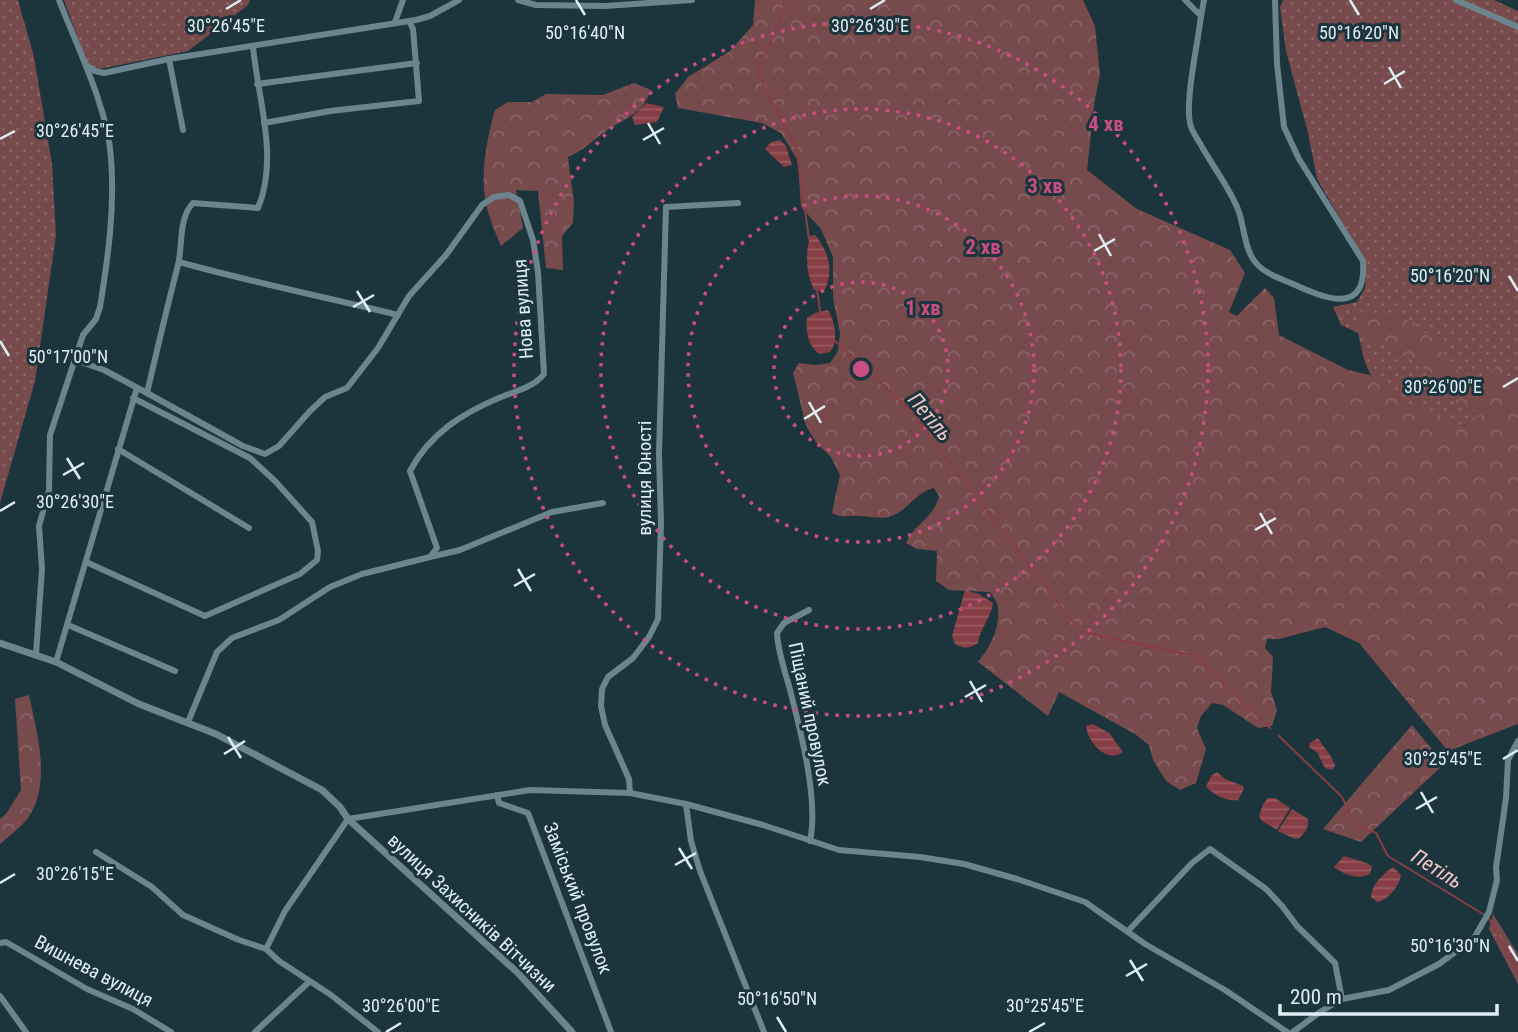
<svg xmlns="http://www.w3.org/2000/svg" width="1518" height="1032" viewBox="0 0 1518 1032" font-family="'Roboto Condensed',sans-serif">
<style>
.grass{fill:url(#grass-dots)}
.forest{fill:url(#forest-crowns)}
.water{fill:url(#water-rules)}
.lines{fill:none;stroke-linecap:round;stroke-linejoin:round}
.stream{stroke:#873e44;stroke-width:2}
.minor{stroke:#6a858e;stroke-width:6}
.tertiary{stroke:#6a858e;stroke-width:7}
.ticks{fill:none;stroke:#dfeef3;stroke-width:2.5}
.ring{fill:none;stroke:#c94e81;stroke-width:3.5;stroke-dasharray:3.5 7}
.labels{text-anchor:middle;dominant-baseline:central;stroke-width:6;stroke-linejoin:round;paint-order:stroke}
.street-label{font-size:19px;fill:#dfeef3;stroke:#1c353d}
.water-label{font-size:21px;font-style:italic;fill:#f3c5c7;stroke:#1c353d}
.ticks-label{font-size:18px;text-anchor:middle;fill:#dfeef3;stroke:#1c353d;stroke-width:6;stroke-linejoin:round;paint-order:stroke}
.centre{fill:#c94e81;stroke:#1c353d;stroke-width:3.5}
.ring-label{font-size:21px;text-anchor:middle;font-weight:bold;fill:#c94e81;stroke:#1c353d;stroke-width:6;stroke-linejoin:round;paint-order:stroke}
</style>
<defs>
<pattern id="grass-dots" width="8" height="8" patternUnits="userSpaceOnUse" patternTransform="scale(1.75)"><rect width="8" height="8" fill="#774a4c"/><path d="M2 2h.1M6 6h.1" fill="none" stroke="#8a6466" stroke-width="1.8" stroke-linecap="round"/></pattern>
<pattern id="forest-crowns" width="20" height="18" patternUnits="userSpaceOnUse" patternTransform="scale(1.75)"><rect width="20" height="18" fill="#774a4c"/><path d="M2 6a3 3 0 1 1 6 0M12 15a3 3 0 1 1 6 0" fill="none" stroke="#8a6466"/></pattern>
<pattern id="water-rules" width="6" height="5" patternUnits="userSpaceOnUse" patternTransform="scale(1.75)"><rect width="6" height="5" fill="#873e44"/><path d="M0 2.5h6" fill="none" stroke="#985a5f"/></pattern>
</defs>
<rect width="100%" height="100%" fill="#1c353d"/>
<g class="grass">
<path d="M0 0H18L34 57 52 164 56 235 35 381 0 503Z"/>
<path d="M64 0H250L248 5 188 51 100 69 87 64Z"/>
<path d="M1283 0H1494L1518 11V418C1496 412 1482 411 1463 426 1433 416 1391 403 1371 375 1364 365 1361 345 1358 333L1341 325 1333 307 1357 302 1365 288 1366 263 1317 179 1308 133 1286 51 1280 7Z"/>
</g>
<g class="forest">
<path d="M755 0H1083L1095 26 1100 75 1095 98 1087 170 1137 209 1230 250 1245 273 1229 312 1237 316 1265 288 1274 298 1279 335 1348 370 1370 375 1395 397 1443 419 1463 426 1476 416 1496 413 1475 411 1450 400C1442 368 1385 347 1358 333V317L1361 311 1370 317 1385 311 1413 323 1438 343 1447 366 1468 375 1477 386 1500 363 1507 374 1504 387 1518 393V724L1448 751 1359 643 1325 627 1279 639H1267L1265 648 1273 657 1271 692 1277 710 1272 726 1258 728 1223 705 1212 703 1201 716 1197 728 1206 749 1196 783 1180 790 1166 781 1153 760 1149 745 1135 734 1059 692 1048 716 978 662C990 647 1000 628 998 608 998 603 993 596 990 592L949 590 936 581 937 551 917 549 906 543C915 523 934 518 939 496L934 488C916 492 909 509 892 516 881 520 870 516 859 516 846 515 844 519 832 513L840 475 831 457 816 442 806 426 793 373 799 363 816 365 830 363 838 351 840 333 833 298V257L821 229 801 207 798 161 781 133 762 123 678 108 675 94 688 77 730 51 753 25Z"/>
<path d="M634 83 651 90C641 116 626 117 606 131 593 140 583 151 568 157L574 203 573 223 562 236 563 270 546 268 538 191 516 190 523 228 501 246C497 236 492 226 489 215 478 183 486 141 495 110L508 102H532L546 94 603 95Z"/>
<path d="M29 695C37 733 52 783 28 818 21 827 9 836 0 844V819L6 814 21 790 15 699Z"/>
<path d="M1412 725 1444 764 1361 842 1323 829Z"/>
<path d="M1493 914 1518 954V984L1489 929Z"/>
</g>
<g class="water">
<path d="M646 103 664 107 657 122 635 125 632 117Z"/>
<path d="M780 140 786 146 792 165 784 167 765 149 771 142Z"/>
<path d="M815 235C828 250 835 272 824 291L814 290C806 273 805 255 810 236Z"/>
<path d="M828 310C835 322 839 341 830 352L819 354C809 347 805 331 807 318L815 313Z"/>
<path d="M965 590 979 594 993 603C991 618 980 628 978 643 969 649 964 649 955 644L952 636Z"/>
<path d="M1093 724 1109 733 1123 752C1107 764 1088 743 1086 726Z"/>
<path d="M1318 738C1324 748 1332 755 1335 766L1332 770 1325 768 1317 752 1309 747 1310 743Z"/>
<path d="M1217 772 1225 779 1243 786 1244 789 1238 800C1229 802 1212 795 1206 786L1212 775Z"/>
<path d="M1268 798H1275L1290 808 1277 830 1262 821 1259 816 1263 804Z"/>
<path d="M1292 809 1308 819C1309 828 1305 832 1300 838L1295 839 1278 831Z"/>
<path d="M1344 856 1367 863 1372 867 1370 874C1357 880 1345 875 1334 867Z"/>
<path d="M1393 867 1401 875C1399 887 1388 900 1377 902L1371 897C1371 885 1384 873 1393 867Z"/>
</g>
<g class="lines">
<g class="stream">
<path d="M784 0V10L757 73 796 146 809 239"/>
<path d="M817 289 820 311"/>
<path d="M834 340 907 407 1081 632 1196 656 1270 728"/>
<path d="M1279 736 1342 797 1357 826 1376 833 1388 856 1483 914"/>
<path d="M1488 917 1518 971"/>
</g>
<g class="minor">
<path d="M518 0 536 5 605 6 692 0"/>
<path d="M1185 0 1201 16C1198 43 1185 99 1190 123 1191 131 1198 139 1202 147 1214 168 1231 190 1239 212 1244 227 1245 251 1256 263 1264 273 1281 279 1293 284 1326 299 1367 316 1363 261L1299 159 1284 127 1277 64 1275 0"/>
<path d="M1456 0 1518 27"/>
<path d="M1201 16 1204 0"/>
<path d="M395 22 403 0"/>
<path d="M169 59 183 130"/>
<path d="M86 65 95 71 104 73 169 59 416 20 430 16 459 0"/>
<path d="M257 84 417 63"/>
<path d="M264 123 330 111 419 101 413 29 409 21"/>
<path d="M179 262C251 282 325 297 398 315"/>
<path d="M75 360 104 370 147 393C157 350 167 308 178 265 183 245 178 219 193 203L258 208C279 158 258 99 253 47"/>
<path d="M147 393 243 446 265 454 279 446 310 411 325 397 347 388 378 348 409 296 446 255 482 205 494 197 509 195 520 201 533 240 538 272 544 374C534 387 516 391 501 397 463 413 430 433 410 471L437 548 430 557 460 550 552 512 603 503"/>
<path d="M118 449 249 528"/>
<path d="M86 562 205 616 300 574 317 560 318 551 312 522 275 481 250 458 133 398"/>
<path d="M809 610 784 623 777 633C778 651 784 669 789 686 800 728 819 800 810 841"/>
<path d="M68 625 175 671"/>
<path d="M36 654 42 569 39 526 49 490 50 435 83 335 96 319 100 307C108 258 115 208 111 158 108 108 77 47 59 0"/>
<path d="M56 662 137 388"/>
<path d="M188 722 217 652 232 638 279 620 330 587 362 574 430 557"/>
<path d="M630 793 629 779 605 725 601 706 602 689 608 677 633 658 649 637 658 619 661 523 659 454 666 207 738 203"/>
<path d="M497 795 499 803 528 813 611 1032"/>
<path d="M686 804 691 841 700 871 764 1032"/>
<path d="M96 852 152 887 183 915 239 940 266 949"/>
<path d="M1128 931 1192 863 1210 849 1266 889 1282 906 1297 926 1335 963 1342 999"/>
<path d="M0 943 6 942 87 989 133 1009 171 1032"/>
<path d="M0 996 26 1032"/>
<path d="M255 1032 309 982"/>
<path d="M378 1032 331 995 279 961 266 949 285 911 348 819 530 790 630 793 686 804 763 825 839 850 920 857 964 864 1017 879 1085 902 1145 944 1225 990 1287 1032"/>
<path d="M1293 1032 1320 1012 1342 999 1389 990 1439 964 1474 938 1489 912 1497 880 1496 868 1506 798 1508 760 1518 741"/>
</g>
<path class="tertiary" d="M0 643 56 662 139 704 216 734 322 790 340 807 348 819 517 972 572 1032"/>
</g>
<path class="ticks" d="M576 0 585 15M1350 0 1359 15M226 9 241 0M870 9 885 0M1389 67 1401 88M1384 84 1405 71M648 123 660 144M0 139 15 131M643 140 664 128M1099 234 1111 256M1094 251 1115 239M1509 276 1518 291M357 291 370 312M353 307 374 295M0 341 9 356M1503 387 1518 378M809 402 821 423M804 419 825 406M67 458 80 479M63 475 84 463M0 511 15 502M1260 513 1272 534M1255 530 1276 518M518 569 531 591M514 586 535 574M970 681 982 702M965 697 986 685M228 737 241 758M224 754 245 741M1503 759 1518 750M1421 792 1433 813M1416 809 1437 797M679 848 692 869M675 865 696 853M0 883 15 874M1509 946 1518 961M1130 960 1143 981M1126 976 1147 964M777 1017 786 1032M386 1032 401 1023M1029 1032 1045 1023"/>
<g class="ring">
<circle cx="861" cy="369" r="87"/>
<circle cx="861" cy="369" r="173"/>
<circle cx="861" cy="369" r="260"/>
<circle cx="861" cy="369" r="347"/>
</g>
<g class="labels">
<g class="street-label">
<text transform="translate(523 309) rotate(-94)">Нова вулиця</text>
<text transform="translate(644 478) rotate(-90)">вулиця Юності</text>
<text transform="translate(810 714) rotate(78)">Піщаний провулок</text>
<text transform="translate(578 898) rotate(69)">Заміський провулок</text>
<text transform="translate(472 913) rotate(43)">вулиця Захисників Вітчизни</text>
<text transform="translate(94 971) rotate(28)">Вишнева вулиця</text>
</g>
<g class="water-label">
<text transform="translate(930 417) rotate(50)">Петіль</text>
<text transform="translate(1437 869) rotate(32)">Петіль</text>
</g>
</g>
<g class="ticks-label">
<text x="226" y="32">30°26'45"E</text>
<text x="870" y="32">30°26'30"E</text>
<text x="1359" y="39">50°16'20"N</text>
<text x="585" y="39">50°16'40"N</text>
<text x="75" y="137">30°26'45"E</text>
<text x="1450" y="282">50°16'20"N</text>
<text x="68" y="363">50°17'00"N</text>
<text x="1443" y="393">30°26'00"E</text>
<text x="75" y="508">30°26'30"E</text>
<text x="1443" y="765">30°25'45"E</text>
<text x="75" y="880">30°26'15"E</text>
<text x="1450" y="952">50°16'30"N</text>
<text x="777" y="1005">50°16'50"N</text>
<text x="401" y="1012">30°26'00"E</text>
<text x="1045" y="1012">30°25'45"E</text>
</g>
<circle cx="861" cy="369" r="10" class="centre"/>
<g class="ring-label">
<text x="1106" y="131">4 хв</text>
<text x="1045" y="193">3 хв</text>
<text x="983" y="254">2 хв</text>
<text x="923" y="315">1 хв</text>
</g>
<path d="M1280 1004v10h217v-10" fill="none" stroke="#dfeef3" stroke-width="3.5"/>
<text x="1290" y="1004" font-size="21" fill="#dfeef3" stroke="#1c353d" stroke-width="5" paint-order="stroke">200 m</text>
</svg>
